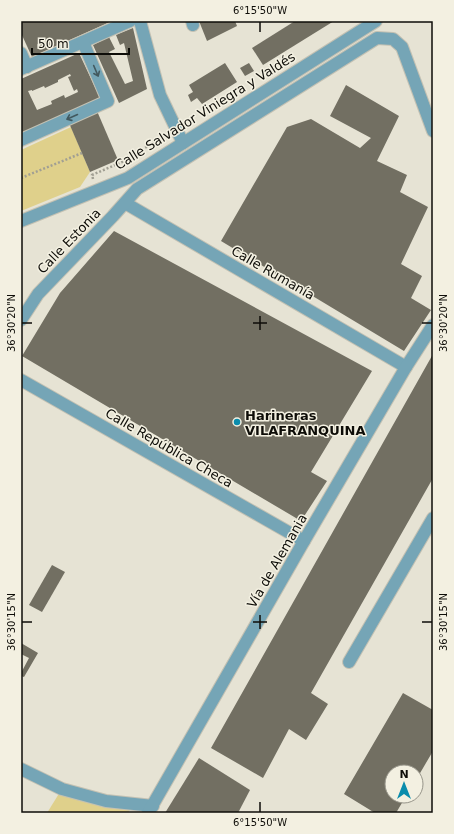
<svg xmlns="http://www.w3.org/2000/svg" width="454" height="834" viewBox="0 0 454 834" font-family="'DejaVu Sans',sans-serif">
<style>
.green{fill:#dfd08b}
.building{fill:#726f62;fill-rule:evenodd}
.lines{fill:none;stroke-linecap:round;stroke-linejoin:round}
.minor-casing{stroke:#c3c1b3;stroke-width:14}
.path{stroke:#a19f93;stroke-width:2.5;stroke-dasharray:2 2;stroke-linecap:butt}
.minor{stroke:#75a5b6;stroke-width:12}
.oneway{stroke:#42595f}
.ticks{fill:none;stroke:#0e0d08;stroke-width:1.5}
.poi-dot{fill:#0a8cac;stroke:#f3f0e1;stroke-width:1.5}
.labels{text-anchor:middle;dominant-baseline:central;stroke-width:3;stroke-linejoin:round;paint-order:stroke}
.street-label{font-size:13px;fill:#0e0d08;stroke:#f3f0e1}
.poi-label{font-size:13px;font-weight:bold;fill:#0e0d08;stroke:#f3f0e1;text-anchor:start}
.neatline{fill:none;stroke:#0e0d08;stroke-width:1.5}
.ticks-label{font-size:10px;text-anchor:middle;fill:#0e0d08}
</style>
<rect width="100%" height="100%" fill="#e6e3d4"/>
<g class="green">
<path d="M71 127 90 172 80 187 21 211V150Z"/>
<path d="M60 792 134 804 128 813H47Z"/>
</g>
<g class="building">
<path d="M21 21H112L32 57 21 33Z"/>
<path d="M199 21H235L237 26 207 41Z"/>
<path d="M295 21H334L263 65 252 48Z"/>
<path d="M133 28 147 89 119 103 93 45 109 37 115 49 109 52 125 84 133 81 124 43 120 45 116 35Z"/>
<path d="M79 53 100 98 21 134V79ZM70 74 71 76 68 77 74 91 77 89 78 92 65 98 64 95 51 101 52 104 37 110 28 91 32 90V91L44 86 45 88 58 82V80Z"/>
<path d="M225 63 237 82 202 104 197 98 191 102 188 95 193 92 189 85Z"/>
<path d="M249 63 254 71 245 76 240 68Z"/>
<path d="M346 85 399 116 377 161 407 175 400 192 428 207 401 264 422 276 411 298 431 310 404 351 221 241 287 127 311 119 360 148 371 138 330 116Z"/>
<path d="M97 111 118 160 90 172 69 123Z"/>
<path d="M114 231 372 371 311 472 327 481 301 521 22 356 60 293Z"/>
<path d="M433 354V478L311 693 328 704 306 740 289 729 263 778 211 748Z"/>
<path d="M52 565 65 572 42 612 29 605Z"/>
<path d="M21 643 38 653 24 677 21 676V673L29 658 21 654Z"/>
<path d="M403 693 433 710V751L416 780V772H392V796H406L396 813H375L344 794Z"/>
<path d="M199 758 250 790 238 813H165Z"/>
</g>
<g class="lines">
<defs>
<g id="minor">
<path d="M140 21 160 95 183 143"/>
<path d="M192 21 193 25"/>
<path d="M21 53 27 67"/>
<path d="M21 69 130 21"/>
<path d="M21 140 108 101 83 42"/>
<path d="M125 203 406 367"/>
<path d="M21 221 128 178 376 21"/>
<path d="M21 320 38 294 113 216 137 189 377 38 393 39 402 47 433 131"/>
<path d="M21 380 304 541"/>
<path d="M349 662 433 518"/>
<path d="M21 769 62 789 106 801 153 806"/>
<path d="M148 813 304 541 406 367 433 325"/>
</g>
</defs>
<use href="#minor" class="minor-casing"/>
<g class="path">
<path d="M21 178 82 153"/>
<path d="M93 179 92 175 122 162 166 135"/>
</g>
<use href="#minor" class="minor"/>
</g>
<defs><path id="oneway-shaft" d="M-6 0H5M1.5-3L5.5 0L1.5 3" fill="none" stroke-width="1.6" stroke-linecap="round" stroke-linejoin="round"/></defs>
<g class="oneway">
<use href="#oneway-shaft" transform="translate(96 71) rotate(67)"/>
<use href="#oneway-shaft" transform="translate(72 117) rotate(156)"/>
</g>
<path class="ticks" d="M260 22V32M260 316V330M22 323H32M253 323H267M422 323H432M260 615V629M22 622H32M253 622H267M422 622H432M260 802V812"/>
<circle class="poi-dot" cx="237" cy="422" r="4"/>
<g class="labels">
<g class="street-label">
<text transform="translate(205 111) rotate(-32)">Calle Salvador Viniegra y Valdés</text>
<text transform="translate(69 241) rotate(-46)">Calle Estonia</text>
<text transform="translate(273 273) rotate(30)">Calle Rumanía</text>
<text transform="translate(169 448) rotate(30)">Calle República Checa</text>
<text transform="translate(277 561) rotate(-60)">Vía de Alemania</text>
</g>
<g class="poi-label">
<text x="245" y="415">Harineras<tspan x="245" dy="15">VILAFRANQUINA</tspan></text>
</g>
</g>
<rect width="454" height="834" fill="none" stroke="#f3f0e1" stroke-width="44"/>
<g transform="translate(404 784)"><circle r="19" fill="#f3f0e1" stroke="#97958a"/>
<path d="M0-3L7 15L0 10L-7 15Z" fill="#0a8cac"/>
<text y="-6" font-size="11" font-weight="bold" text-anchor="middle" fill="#0e0d08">N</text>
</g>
<path d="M32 48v6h97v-6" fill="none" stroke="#0e0d08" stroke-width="2"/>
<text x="38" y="48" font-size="12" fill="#0e0d08" stroke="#f3f0e1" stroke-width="3" paint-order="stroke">50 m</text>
<rect x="22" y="22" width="410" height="790" class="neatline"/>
<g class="ticks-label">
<text x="260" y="14">6°15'50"W</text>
<text transform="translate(11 323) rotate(-90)" y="4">36°30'20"N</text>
<text transform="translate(443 323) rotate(-90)" y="4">36°30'20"N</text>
<text transform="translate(11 622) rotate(-90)" y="4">36°30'15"N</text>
<text transform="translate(443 622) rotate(-90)" y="4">36°30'15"N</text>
<text x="260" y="826">6°15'50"W</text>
</g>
</svg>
